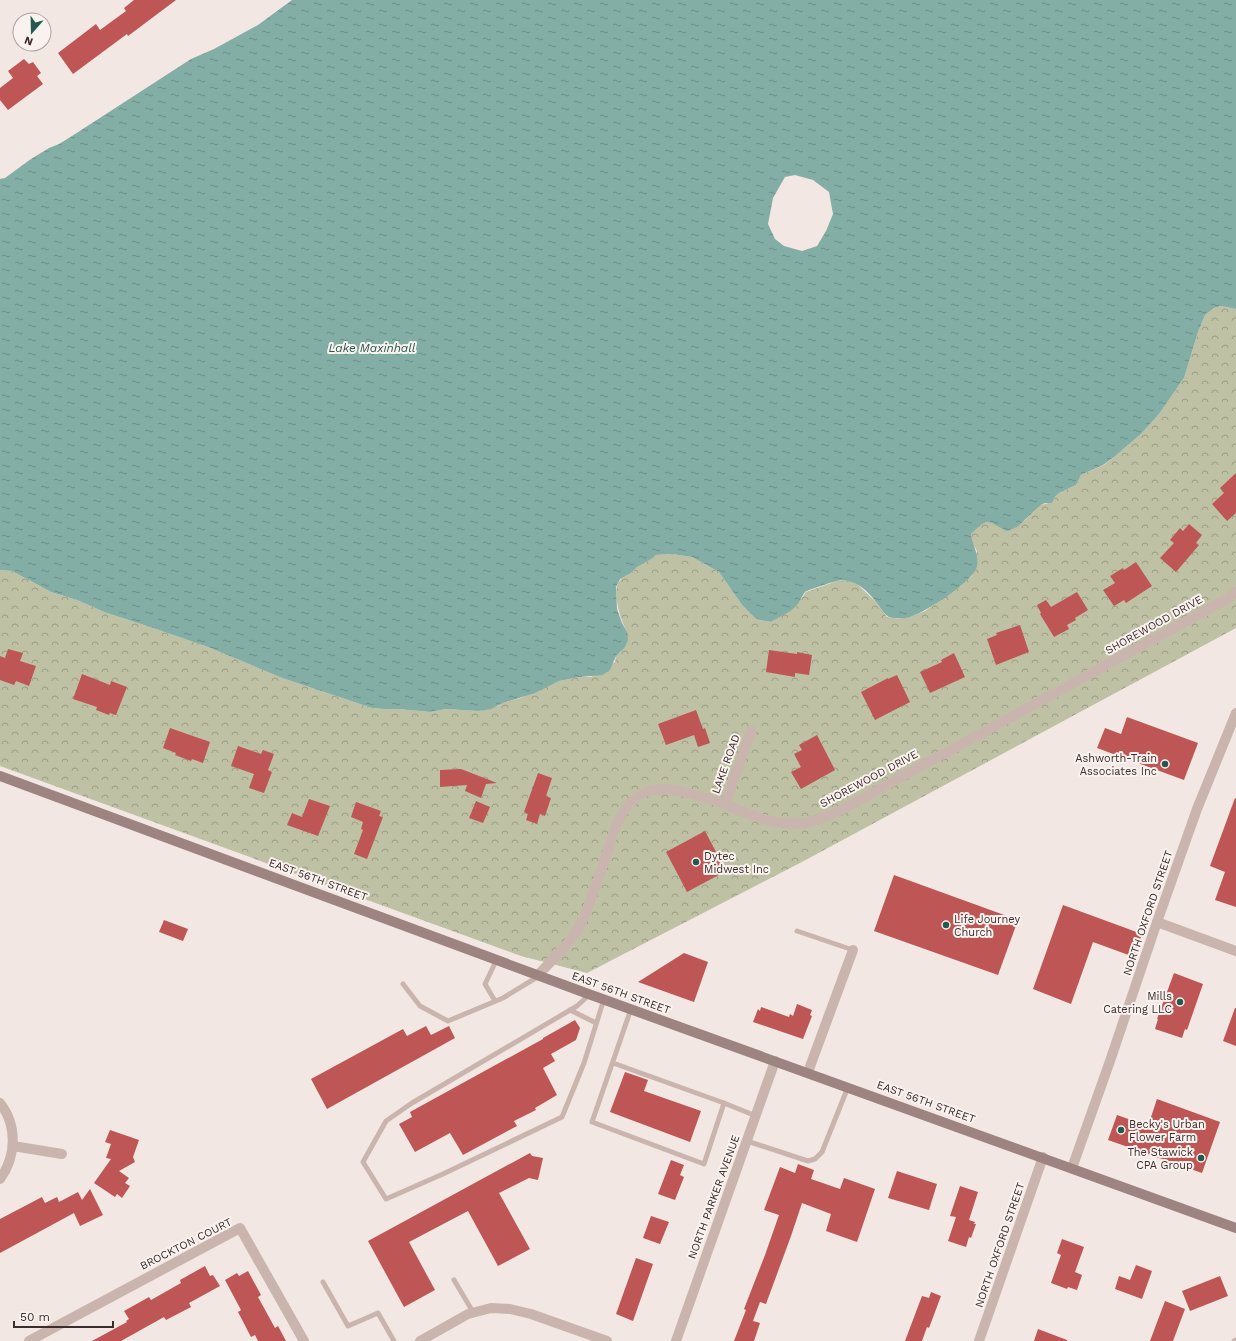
<svg xmlns="http://www.w3.org/2000/svg" width="1236" height="1341" viewBox="0 0 1236 1341" font-family="'Work Sans',sans-serif">
<style>
.forest{fill:url(#forest-crowns)}
.water{fill:url(#water-ripples);fill-rule:evenodd}
.building{fill:#be5655}
.lines{fill:none;stroke-linecap:round;stroke-linejoin:round}
.lane{stroke:#cab5ae;stroke-width:5}
.street{stroke:#cab5ae;stroke-width:10}
.secondary{stroke:#9e8480;stroke-width:10}
.poi-dot{fill:#245950;stroke:#faf2ef;stroke-width:1.5}
.labels{text-anchor:middle;dominant-baseline:central;stroke-width:4;stroke-linejoin:round;paint-order:stroke}
.street-label{font-size:11px;fill:#3a2d2c;stroke:#faf2ef}
.poi-label{font-size:11px;fill:#3a2d2c;stroke:#faf2ef;text-anchor:end}
.water-label{font-size:12px;font-style:italic;fill:#245950;stroke:#faf2ef}
</style>
<defs>
<pattern id="forest-crowns" width="20" height="18" patternUnits="userSpaceOnUse"><rect width="20" height="18" fill="#bec1a3"/><path d="M2 6a3 3 0 1 1 6 0M12 15a3 3 0 1 1 6 0" fill="none" stroke="#9b9d85"/></pattern>
<pattern id="water-ripples" width="26" height="14" patternUnits="userSpaceOnUse"><rect width="26" height="14" fill="#83aea6"/><path d="M2 4q2-2 4 0t4 0M15 11q2-2 4 0t4 0" fill="none" stroke="#6c8e87"/></pattern>
</defs>
<rect width="100%" height="100%" fill="#f2e7e2"/>
<path class="forest" d="M1221 306 1236 309V628L800 863 587 973 521 956 0 766V570L12 571 51 592 77 600 104 612 147 626 208 647 282 678 372 708 384 709H399L430 712 446 709 478 711 498 706 503 703 521 698 559 681 580 677H591L615 662 616 656 620 652 627 632C621 621 610 589 621 579 623 576 628 575 631 573 634 571 635 568 638 566 644 562 651 560 656 555L672 554 692 557 719 572 742 605 756 619 771 622 796 606 806 592 837 581H850L857 584 875 601 887 617 898 619 910 617 925 611 961 585 972 576 977 551 972 542 971 534C980 525 987 516 999 527L1024 521 1041 505 1052 502 1055 497 1059 493 1076 485 1081 475 1104 465 1114 457 1141 434 1159 414 1184 378 1198 332 1205 315 1214 308Z"/>
<path class="water" d="M292 0H1236V309L1221 306 1214 308 1205 315 1198 332 1184 378 1159 414 1141 434 1114 457 1103 465 1081 475 1076 485 1059 493 1055 497 1052 503H1045L1041 505 1017 527 1007 531C986 521 990 516 971 534 972 545 981 557 976 569 970 583 926 612 910 617 903 619 896 619 889 617 885 615 882 610 879 606 869 592 856 578 837 581 832 582 808 590 805 592 802 596 800 602 797 605 791 612 779 617 771 622L756 619 742 605 719 572 692 557 672 554 656 555 653 558 637 567 631 573 620 579 616 587 617 609 622 623 627 632 628 640 625 647 616 656 610 670 602 675 580 677 559 681 535 693 503 703 491 709 478 711 446 709 430 712 399 709H384L372 708 282 678 208 647 147 626 104 612 77 600 51 592 12 571 0 570V179L5 178 31 159 49 148 59 144 72 136 191 59 214 49 258 25ZM795 175 813 180 829 192 833 214 826 231 817 246 802 251 784 246 775 239 768 224 773 198 785 177Z"/>
<g class="building">
<path d="M134 0H176L128 36 127 34 73 74 58 53 96 24 100 30 126 11 124 8Z"/>
<path d="M24 59 29 64 33 62 41 73 37 76 43 84 8 110 0 100V88L13 78 8 71Z"/>
<path d="M1236 473V513L1227 521 1212 504 1224 493 1220 488Z"/>
<path d="M1189 524 1202 535 1196 543 1199 545 1176 572 1160 558 1174 543 1170 540 1180 528 1183 531Z"/>
<path d="M1136 562 1152 586 1126 603 1124 600 1114 606 1103 590 1115 583 1110 576 1123 568 1124 570Z"/>
<path d="M1077 592 1088 610 1075 618 1076 620 1067 625 1069 629 1054 637 1040 614 1041 613 1037 605 1046 600 1051 607Z"/>
<path d="M1020 625 1029 652 996 665 987 639 997 635 996 633Z"/>
<path d="M8 649 23 653 20 661 36 666 29 686 16 681 14 685 0 680V656L5 658Z"/>
<path d="M769 650 797 654V652L812 655 809 675 795 673V677L766 672Z"/>
<path d="M954 653 965 677 930 693 920 672 942 662 941 660Z"/>
<path d="M82 674 110 685 111 681 127 687 116 715 110 713 109 715 96 710 97 707 73 699Z"/>
<path d="M897 675 910 702 875 720 861 692 888 678V679Z"/>
<path d="M696 710 703 729 705 728 710 743 698 747 694 735 666 745 658 724Z"/>
<path d="M1127 717 1198 743 1184 780 1097 748 1105 728 1121 734Z"/>
<path d="M170 728 210 742 203 763 192 759 191 761 175 755 176 753 163 748Z"/>
<path d="M817 735 835 770 801 789 791 772 801 767 794 754 802 750 799 745Z"/>
<path d="M238 746 261 754 263 750 274 754 268 770 272 772 264 793 249 788 254 774 231 766Z"/>
<path d="M461 769 497 783 486 784 481 798 465 791 467 785 440 787V770Z"/>
<path d="M538 773 552 778 546 796 551 798 545 816 540 814 537 824 526 820 528 814 524 812Z"/>
<path d="M1235 798 1236 799V907L1215 900 1225 872 1210 866Z"/>
<path d="M309 799 330 806 318 836 287 825 292 813 302 817Z"/>
<path d="M476 801 490 807 483 823 469 818Z"/>
<path d="M356 802 381 811 379 816 383 817 367 859 354 854 363 830 361 829 363 822 351 817Z"/>
<path d="M705 831 726 871 687 892 666 852Z"/>
<path d="M894 875 1018 920 998 975 874 931Z"/>
<path d="M1063 905 1142 934 1134 957 1093 942 1071 1004 1033 989Z"/>
<path d="M164 920 188 929 183 941 159 932Z"/>
<path d="M684 953 708 962 694 1002 638 982Z"/>
<path d="M1174 973 1203 984 1187 1030 1185 1029 1182 1038 1155 1029 1158 1019H1157Z"/>
<path d="M797 1004 812 1010 810 1015 812 1016 803 1039 753 1022 758 1009 760 1011 761 1007 789 1017 790 1014 793 1016Z"/>
<path d="M1235 1008H1236V1046L1223 1041Z"/>
<path d="M575 1020 580 1028 576 1040 551 1054 555 1061 543 1068 557 1095 535 1108 536 1110 514 1121 517 1126 463 1155 450 1133 415 1152 399 1124 412 1117 410 1112 543 1039V1038Z"/>
<path d="M426 1026 431 1035 449 1026 455 1038 327 1109 311 1079 403 1029 407 1036Z"/>
<path d="M625 1072 648 1080 644 1091 701 1111 690 1142 610 1112Z"/>
<path d="M1157 1099 1220 1122 1202 1173 1108 1140 1117 1115 1148 1126Z"/>
<path d="M110 1130 139 1140 133 1157 135 1162 119 1171 129 1178 125 1183 130 1186 122 1198 117 1194 115 1197 94 1183 111 1159 106 1158 111 1144 105 1142Z"/>
<path d="M530 1153 532 1156 543 1158 538 1180 529 1178 499 1193 530 1249 498 1266 468 1211 409 1242 435 1290 404 1307 368 1241Z"/>
<path d="M671 1160 684 1165 680 1175 684 1177 675 1200 658 1194Z"/>
<path d="M798 1164 814 1170 811 1179 840 1189 844 1178 875 1189 857 1242 826 1231 831 1214 802 1203 791 1236 766 1304 760 1302 753 1321 760 1323 754 1341H734L746 1310 744 1309 765 1255 779 1215 764 1210 780 1167 795 1173Z"/>
<path d="M897 1171 937 1184 929 1210 888 1198Z"/>
<path d="M960 1186 978 1192 969 1220 975 1222 974 1224H976L971 1238 969 1237 966 1247 948 1241 956 1217 950 1216Z"/>
<path d="M90 1189 103 1215 80 1226 74 1213 0 1253V1219L42 1197 45 1203 57 1197 59 1202 78 1192 82 1200Z"/>
<path d="M651 1216 669 1222 660 1244 643 1238Z"/>
<path d="M1062 1239 1084 1247 1075 1272 1082 1275 1077 1290 1068 1287 1067 1289 1051 1283 1061 1255 1057 1253Z"/>
<path d="M636 1258 653 1264 633 1321 616 1314Z"/>
<path d="M1136 1265 1152 1271 1142 1299 1115 1289 1119 1276 1130 1280Z"/>
<path d="M205 1266 210 1276 213 1275 220 1286 189 1303 191 1307 166 1320 164 1317 121 1341H92L127 1322 126 1321 129 1319 124 1311 149 1297 151 1300 181 1283 180 1280Z"/>
<path d="M248 1271 261 1295 258 1297 275 1328 278 1326 286 1341H258L255 1335 251 1337 238 1312 241 1310 225 1280 237 1273 239 1276Z"/>
<path d="M1220 1276 1228 1296 1190 1311 1182 1291Z"/>
<path d="M931 1292 941 1296 929 1328 927 1327 922 1341H905L922 1296 929 1298Z"/>
<path d="M1165 1301 1185 1309 1173 1341H1150Z"/>
<path d="M1038 1329 1067 1340V1341H1034Z"/>
</g>
<g class="lines">
<g class="lane">
<path d="M797 931 853 950"/>
<path d="M403 984 420 1006 448 1021 503 998 539 976"/>
<path d="M589 995 577 1006 412 1103 386 1121 363 1162 386 1199 443 1174 562 1117 584 1063 604 999"/>
<path d="M495 1001 485 984 497 959"/>
<path d="M570 1010 596 1023"/>
<path d="M613 1063 724 1103 704 1164 592 1122 631 1009"/>
<path d="M724 1103 756 1116"/>
<path d="M747 1141 808 1161 815 1159 822 1152 848 1087"/>
<path d="M454 1280 473 1312"/>
<path d="M323 1282 348 1326 378 1313 394 1341"/>
<path d="M1234 1341 1236 1340"/>
</g>
<g class="street">
<path d="M725 804 751 731"/>
<path d="M1157 922 1236 951"/>
<path d="M538 975C554 958 572 942 582 921 593 898 600 872 609 847 612 836 616 824 622 814 628 804 638 794 649 791 663 787 678 790 691 794 703 797 715 800 726 805 750 815 778 827 804 823 817 821 830 815 841 810L1227 599 1236 592"/>
<path d="M808 1072 853 950"/>
<path d="M0 1103C18 1126 16 1157 0 1179"/>
<path d="M13 1146 62 1154"/>
<path d="M1072 1168 1110 1061 1157 922 1197 809 1236 713"/>
<path d="M29 1341 240 1228 304 1341"/>
<path d="M420 1341 468 1314 491 1308 510 1309 531 1314 607 1341"/>
<path d="M676 1341 775 1061"/>
<path d="M979 1341 1043 1157"/>
</g>
<path class="secondary" d="M0 776 583 992 1236 1228"/>
</g>
<g class="poi-dot">
<circle cx="1165" cy="764" r="4"/>
<circle cx="696" cy="862" r="4"/>
<circle cx="946" cy="925" r="4"/>
<circle cx="1180" cy="1002" r="4"/>
<circle cx="1121" cy="1130" r="4"/>
<circle cx="1201" cy="1158" r="4"/>
</g>
<g class="labels">
<g class="street-label">
<text transform="translate(1154 625) rotate(-29)">SHOREWOOD DRIVE</text>
<text transform="translate(726 764) rotate(-70)">LAKE ROAD</text>
<text transform="translate(869 779) rotate(-28)">SHOREWOOD DRIVE</text>
<text transform="translate(318 880) rotate(20)">EAST 56TH STREET</text>
<text transform="translate(1148 913) rotate(-71)">NORTH OXFORD STREET</text>
<text transform="translate(621 993) rotate(20)">EAST 56TH STREET</text>
<text transform="translate(926 1102) rotate(20)">EAST 56TH STREET</text>
<text transform="translate(714 1197) rotate(-70)">NORTH PARKER AVENUE</text>
<text transform="translate(186 1244) rotate(-27)">BROCKTON COURT</text>
<text transform="translate(1000 1245) rotate(-71)">NORTH OXFORD STREET</text>
</g>
<g class="poi-label">
<text x="1157" y="758">Ashworth-Train<tspan x="1157" dy="13">Associates Inc</tspan></text>
<text x="704" y="856" text-anchor="start">Dytec<tspan x="704" dy="13">Midwest Inc</tspan></text>
<text x="954" y="919" text-anchor="start">Life Journey<tspan x="954" dy="13">Church</tspan></text>
<text x="1172" y="996">Mills<tspan x="1172" dy="13">Catering LLC</tspan></text>
<text x="1129" y="1124" text-anchor="start">Becky's Urban<tspan x="1129" dy="13">Flower Farm</tspan></text>
<text x="1193" y="1152">The Stawick<tspan x="1193" dy="13">CPA Group</tspan></text>
</g>
<g class="water-label">
<text x="372" y="348">Lake Maxinhall</text>
</g>
</g>
<g transform="translate(32 32) rotate(200)"><circle r="19" fill="#faf2ef" stroke="#ada3a1"/>
<path d="M0-3L7 15L0 10L-7 15Z" fill="#245950"/>
<text y="-6" font-size="11" font-weight="bold" text-anchor="middle" fill="#3a2d2c">N</text>
</g>
<path d="M14 1321v6h99v-6" fill="none" stroke="#3a2d2c" stroke-width="2"/>
<text x="20" y="1321" font-size="12" fill="#3a2d2c" stroke="#faf2ef" stroke-width="3" paint-order="stroke">50 m</text>
</svg>
